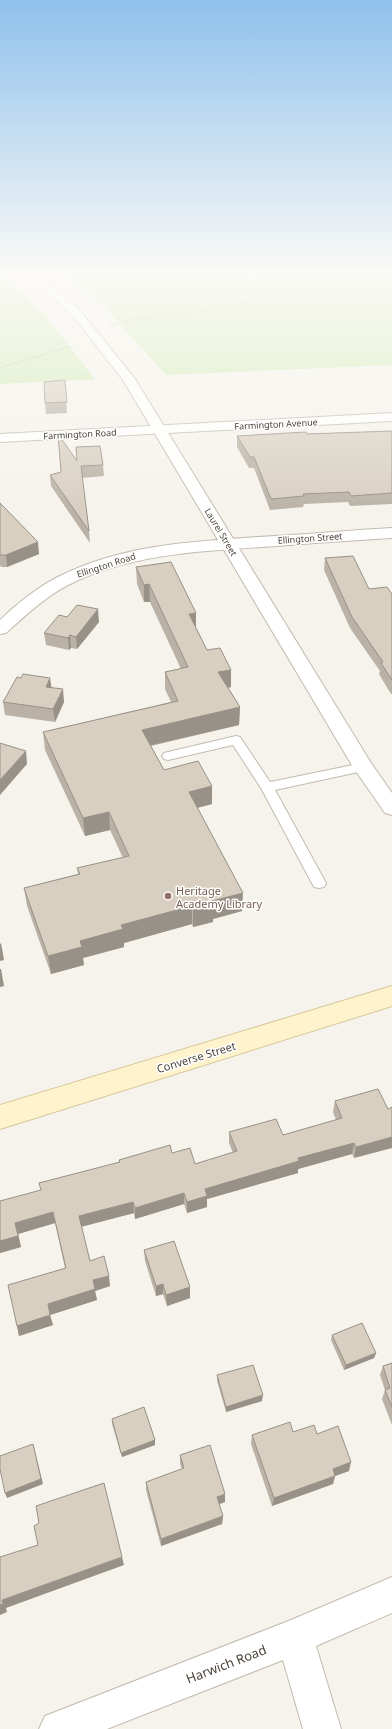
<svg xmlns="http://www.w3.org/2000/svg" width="392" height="1729" viewBox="0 0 392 1729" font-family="'Noto Sans',sans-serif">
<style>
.green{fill:#d2eab5}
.water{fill:#a9d4f2}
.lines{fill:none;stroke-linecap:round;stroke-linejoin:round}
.service-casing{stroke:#c2bbae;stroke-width:2}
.minor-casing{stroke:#c2bbae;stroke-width:2}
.tertiary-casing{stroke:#c2bbae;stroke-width:2}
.secondary-casing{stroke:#d6c79b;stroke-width:2}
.path{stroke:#c4b79f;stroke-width:1.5;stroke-dasharray:1 1;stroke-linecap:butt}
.service{fill:#fff;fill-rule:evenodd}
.minor{fill:#fff;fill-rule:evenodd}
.tertiary{fill:#fff;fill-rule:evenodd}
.secondary{fill:#fff3cd;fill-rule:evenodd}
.wall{fill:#bab2a6}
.shaded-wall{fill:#979187}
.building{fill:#d8cfc1;stroke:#979187}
.education-dot{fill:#8d6e63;stroke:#fff;stroke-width:1.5}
.labels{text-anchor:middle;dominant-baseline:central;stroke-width:3;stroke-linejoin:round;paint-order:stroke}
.far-street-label{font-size:9px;fill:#4b4439;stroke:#fff}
.education-label{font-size:11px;fill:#785e54;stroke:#fff;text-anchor:start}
.street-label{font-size:11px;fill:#4b4439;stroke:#fff}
.near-street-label{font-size:13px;fill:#4b4439;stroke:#fff}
</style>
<rect width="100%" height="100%" fill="#f6f3ec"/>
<g class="green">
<path d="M60 271H392V365L166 375 101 303Z"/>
<path d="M0 273 44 314 95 379 0 384Z"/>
</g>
<path class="water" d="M231 271H272C259 274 250 282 235 279Z"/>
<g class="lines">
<defs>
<path id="service" d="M236 736 240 737 270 782 363 763 368 764 369 767 368 770 363 771 275 790 326 883 324 887 319 888 314 887 261 788 233 745 168 760 164 759 162 756 164 753 168 752Z"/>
<g id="minor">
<path d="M392 413V421L0 442V434Z"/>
<path d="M392 528V538C354 540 316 543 277 546 206 551 134 552 68 585 45 597 26 615 6 633L0 634V620C17 604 35 589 56 578 123 543 200 541 274 536 313 534 353 530 392 528Z"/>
<path d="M392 1577V1613L316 1646 341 1729H303L283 1660 107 1729H39L45 1716 291 1620Z"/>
</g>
<path id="tertiary" d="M26 271H38L81 312 135 379 371 763 392 793V815L385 813 353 767 123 380 73 316Z"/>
<path id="secondary" d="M392 986V1006L0 1129V1105Z"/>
</defs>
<use href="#service" class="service-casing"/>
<use href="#minor" class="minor-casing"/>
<use href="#tertiary" class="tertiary-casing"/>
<use href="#secondary" class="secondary-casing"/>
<g class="path">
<path d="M104 271 131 279 191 282 208 286 297 291"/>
<path d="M344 282 348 271"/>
<path d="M109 326 135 319 202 311 337 284H356L392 291"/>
<path d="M0 368 71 346"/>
</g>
<use href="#service" class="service"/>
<use href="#minor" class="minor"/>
<use href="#tertiary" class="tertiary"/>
<use href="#secondary" class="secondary"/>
</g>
<g class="wall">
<path d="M65 380 67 413 46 414 45 403Z"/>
<path d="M392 431V504L350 506 348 502 304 504 303 507 270 510 254 468H249L237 447V436Z"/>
<path d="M76 447 103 465 104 476 82 478 89 531 90 543 51 486 50 475 61 472 77 460Z"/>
<path d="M0 503 39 554 7 567H1L0 565Z"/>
<path d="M325 558 369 589 392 594V694H391L379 674 380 671 350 628 324 570Z"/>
<path d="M136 567 196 628 207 650 231 670V687L228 688 240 707 239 725 151 746 164 770 212 786V804L197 808 242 911 213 919V922L193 927 192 924 124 943V947L83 958 84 965 51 974 27 906 24 888 78 874 77 868 123 858 110 830 85 836 45 750 43 732 171 702 165 689V672L181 669 150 602H144L137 584Z"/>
<path d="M67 617 99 622 77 649 71 648 69 650 46 645 44 633Z"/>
<path d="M51 688 64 702 55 722 5 715 3 702Z"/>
<path d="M378 1089 354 1158 352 1154 298 1169V1173L207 1199V1207L187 1213 184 1204 135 1219 134 1213 81 1227 90 1261 110 1286 95 1291 97 1300 50 1315 53 1325 19 1336 17 1326 65 1268 55 1223 18 1234 21 1247 0 1253 41 1190 119 1162V1160L172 1153 195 1164 233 1153 229 1143V1132L283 1135 336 1120 333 1112 335 1101Z"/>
<path d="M144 1250 190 1287V1298L167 1306 163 1294 156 1296 145 1261Z"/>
<path d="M332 1335 376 1353 374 1358 344 1370 331 1340Z"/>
<path d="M392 1363V1425L382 1399 385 1390 380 1375 383 1366Z"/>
<path d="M217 1375 262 1401 226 1412 217 1381Z"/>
<path d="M112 1419 155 1440V1445L122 1457 112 1424Z"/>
<path d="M293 1432 317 1434 349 1471 335 1476 333 1484 272 1506 251 1444 252 1435Z"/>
<path d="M180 1455 225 1502 219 1504 223 1516 222 1524 161 1546 146 1490V1482L182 1469 180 1464Z"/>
</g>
<g class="shaded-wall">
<path d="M38 542 39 554 7 567 6 555Z"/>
<path d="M149 584 150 602H144V585Z"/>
<path d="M98 609 99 622 77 649 76 637Z"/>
<path d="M196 613V630L189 614Z"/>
<path d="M70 635 71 648 69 650 68 638Z"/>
<path d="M231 670V687L218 690V672Z"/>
<path d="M50 678 52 690 46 687Z"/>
<path d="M63 689 64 702 55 722 53 709Z"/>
<path d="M240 707 239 725 143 747 142 730Z"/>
<path d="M26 751 27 764 0 795V780Z"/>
<path d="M212 786V804L189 810V792Z"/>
<path d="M109 812 110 830 85 836 83 818Z"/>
<path d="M243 893 242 911 213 919V922L193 927V909L212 901Z"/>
<path d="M192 906V924L124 943V947L83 958 84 965 51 974 48 956 80 941 121 925Z"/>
<path d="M1 943 4 960 0 961V944Z"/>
<path d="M0 969H1L4 986 0 987Z"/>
<path d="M392 1137V1148L354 1158 356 1147Z"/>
<path d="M354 1143 352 1154 298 1169V1173L207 1199V1207L187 1213V1202L205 1189 298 1158Z"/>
<path d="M184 1193V1204L135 1219V1208Z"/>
<path d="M133 1202 134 1213 80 1227 79 1216Z"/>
<path d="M53 1212 55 1223 18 1234 21 1247 0 1253V1241L15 1223Z"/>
<path d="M109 1276 110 1286 95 1291 97 1300 50 1315 48 1304 93 1280Z"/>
<path d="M163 1284V1294L156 1296V1286Z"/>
<path d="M190 1287V1298L167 1306 166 1295Z"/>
<path d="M50 1315 53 1325 19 1336 17 1326Z"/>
<path d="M376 1353 374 1358 344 1370 346 1365Z"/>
<path d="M263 1395 262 1401 226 1412V1407Z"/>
<path d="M155 1440V1445L122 1457 121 1453Z"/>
<path d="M33 1444 43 1484 7 1498 5 1493Z"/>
<path d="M351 1462 349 1471 332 1477 335 1476 333 1484 272 1506 274 1498 333 1469Z"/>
<path d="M225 1494V1502L217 1505V1497Z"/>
<path d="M223 1516 222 1524 161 1546V1539Z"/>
<path d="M122 1557 124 1565 6 1608 7 1612 0 1615V1605L2 1600Z"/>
</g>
<g class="building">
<path d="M65 380 67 402 45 403 44 382Z"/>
<path d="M392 431V493L351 496 349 492 303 494 304 496 271 499 254 457H250L237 436 306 432 307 434Z"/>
<path d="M58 434 77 461 76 447 100 446 103 465 81 466 89 531 50 475 61 472Z"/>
<path d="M0 503 38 542 6 555H0Z"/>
<path d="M353 556 369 589 387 587 392 594V680L381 663 383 662 352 617 325 558Z"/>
<path d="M171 562 196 613 189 614 207 650 220 648 231 670 218 672 240 707 142 730 164 770 198 761 212 786 189 792 243 893 212 901 213 904 193 909 192 906 121 925 123 929 80 941 82 947 48 956 24 888 80 874 77 868 129 856 109 812 83 818 43 732 178 701 165 672 188 667 149 584 144 585 136 567Z"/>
<path d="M77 605 98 609 76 637 70 635 68 638 44 633 59 615 67 617Z"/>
<path d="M23 674 50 678 46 687 63 689 53 709 3 702 17 677 21 678Z"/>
<path d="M0 743 26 751 0 780Z"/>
<path d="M378 1089 388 1109 392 1107V1137L356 1147 354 1143 298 1158 299 1161 205 1189 207 1196 187 1202 184 1193 135 1208 133 1202 79 1216 90 1261 104 1256 109 1276 93 1280 95 1289 48 1304 50 1315 17 1326 8 1285 66 1268 53 1212 15 1223 18 1236 0 1241V1201L41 1190 39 1183 120 1162 119 1160 170 1145 172 1153 190 1148 195 1164 237 1151 229 1132 276 1119 283 1135 342 1118 335 1101Z"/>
<path d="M174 1241 190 1287 166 1295 163 1284 156 1286 144 1250Z"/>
<path d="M362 1323 376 1353 346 1365 332 1335Z"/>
<path d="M392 1363V1407L385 1390 390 1388 383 1366Z"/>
<path d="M253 1365 263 1395 226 1407 217 1375Z"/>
<path d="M144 1407 155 1440 121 1453 112 1419Z"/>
<path d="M290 1422 293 1432 314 1425 317 1434 338 1426 351 1462 333 1469 335 1476 274 1498 252 1435Z"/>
<path d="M33 1444 41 1479 5 1493 0 1469V1456Z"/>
<path d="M210 1445 225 1494 217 1497 223 1516 161 1539 146 1482 184 1468 180 1455Z"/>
<path d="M104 1483 122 1557 2 1600 3 1604 0 1605V1557L38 1545 34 1526 39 1523 36 1506Z"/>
</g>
<linearGradient id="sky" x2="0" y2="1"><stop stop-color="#8fc1ec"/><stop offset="0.53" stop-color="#fbfaf6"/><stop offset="1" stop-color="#fbfaf6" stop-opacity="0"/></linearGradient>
<rect width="392" height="514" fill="url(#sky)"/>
<circle class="education-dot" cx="168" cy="896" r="4"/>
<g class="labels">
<g class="far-street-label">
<text transform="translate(276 424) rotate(-3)">Farmington Avenue</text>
<text transform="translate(80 434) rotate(-3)">Farmington Road</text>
<text transform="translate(221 532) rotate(59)">Laurel Street</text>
<text transform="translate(310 538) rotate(-4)">Ellington Street</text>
<text transform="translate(106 565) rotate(-18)">Ellington Road</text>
</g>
<g class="education-label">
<text x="176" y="890">Heritage<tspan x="176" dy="13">Academy Library</tspan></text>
</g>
<g class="street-label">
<text transform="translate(196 1057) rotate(-17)">Converse Street</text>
</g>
<g class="near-street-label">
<text transform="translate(226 1664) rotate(-21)">Harwich Road</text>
</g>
</g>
</svg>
